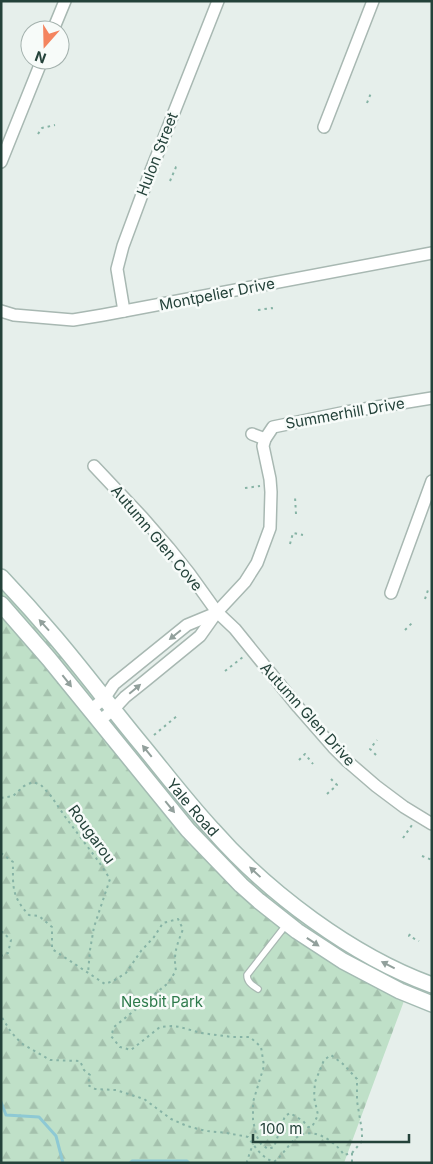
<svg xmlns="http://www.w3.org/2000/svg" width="433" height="1164" viewBox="0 0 433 1164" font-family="Inter,sans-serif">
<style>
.forest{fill:url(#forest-firs)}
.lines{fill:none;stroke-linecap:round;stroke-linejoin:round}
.stream{stroke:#8ec9d4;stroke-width:3}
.service-casing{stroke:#a8b8b2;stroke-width:8}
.minor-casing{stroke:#a8b8b2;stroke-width:14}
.secondary-casing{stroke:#a4bbb3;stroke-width:18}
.path{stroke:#86b3a5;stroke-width:2;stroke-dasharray:2.5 4;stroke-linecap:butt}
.service{stroke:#fff;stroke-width:5.5}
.minor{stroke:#fff;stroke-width:11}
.secondary{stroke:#fff;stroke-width:15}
.oneway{fill:#92a09c}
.labels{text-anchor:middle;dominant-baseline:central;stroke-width:5;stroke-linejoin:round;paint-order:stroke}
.street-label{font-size:15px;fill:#24423a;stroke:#f7fbf9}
.park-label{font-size:15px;fill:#2d7a4b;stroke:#f7fbf9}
</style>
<defs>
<pattern id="forest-firs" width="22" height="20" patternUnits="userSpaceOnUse" patternTransform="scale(1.25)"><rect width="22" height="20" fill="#bfe0c8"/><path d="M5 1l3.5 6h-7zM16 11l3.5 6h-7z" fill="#a4c1ad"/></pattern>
</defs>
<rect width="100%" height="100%" fill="#e6efeb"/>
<path class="forest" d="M1 575 227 842 305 910 414 974 344 1163H1Z"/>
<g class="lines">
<g class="stream">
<path d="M1 1102 6 1115 39 1117 56 1136 63 1163"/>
<path d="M130 1163 132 1161H187L189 1163"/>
</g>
<defs>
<path id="service" d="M258 989C252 985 247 982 247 975L286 925"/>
<g id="minor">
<path d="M53 30 65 1"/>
<path d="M324 127 373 1"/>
<path d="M1 162 42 60"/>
<path d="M1 311 14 315 73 320 103 315 432 253"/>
<path d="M124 311 117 269 123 246 150 173 218 1"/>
<path d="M252 434 265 439"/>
<path d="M94 466 143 518 169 548 189 573 217 612 235 629 298 707 333 747 347 761 376 786 404 807 432 824"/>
<path d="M391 593 432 481"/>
<path d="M90 710 104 699 114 684 187 625 216 613"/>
<path d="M99 721 113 710 125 697 145 681 200 636 217 612 245 582 257 563 270 528 271 492 270 479 263 446 265 439 273 427 346 412 432 398"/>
</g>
<g id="secondary">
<path id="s1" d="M1 577C19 596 37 616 54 636 84 671 112 709 142 745 165 773 187 802 212 829 267 892 352 956 432 985"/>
<path d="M1 604 49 659 188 830 241 885 259 901 297 931 343 961 400 991 432 1004"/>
</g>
</defs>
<use href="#service" class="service-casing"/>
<use href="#minor" class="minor-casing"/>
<use href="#secondary" class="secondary-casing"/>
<g class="path">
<path d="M367 103 371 93 373 94"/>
<path d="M38 134 42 128 55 125"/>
<path d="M170 181 176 167H177"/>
<path d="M258 310 272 308V310"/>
<path d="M245 488 260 486"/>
<path d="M296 514 295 497H297"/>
<path d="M290 544 293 533 303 535"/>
<path d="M425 599 428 590 430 591"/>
<path d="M405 630 412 623 414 625"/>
<path d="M225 671 243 657"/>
<path d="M154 735 177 716"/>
<path d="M376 755 370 749 377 740"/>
<path d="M299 760 305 754 313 764"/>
<path d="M327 794 337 785 331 779"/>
<path d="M1 798 13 796 24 786 33 782 41 785 51 796 66 818 99 862 110 879 94 927 90 950 88 973"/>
<path d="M403 838 412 825"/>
<path d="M1 853 13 862C13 886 11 896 29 915L39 916 52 927V949L105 984 113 981 126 973 141 951 154 937 163 923 178 919 183 929C177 945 173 953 176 971L167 984 114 1027 111 1036 120 1047 131 1050 160 1027 172 1026 180 1027 201 1033 232 1037H250L261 1047 264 1066 253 1102V1120L256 1135 261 1144 268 1149 274 1147 285 1116 290 1113 303 1121 308 1127H312L318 1115 314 1097 315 1082 324 1060 331 1055 343 1064 357 1079V1101L362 1131V1141L352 1153 344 1155C335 1141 312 1125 296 1138 288 1145 283 1155 274 1162 262 1158 255 1147 248 1137L227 1133 206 1131 187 1126 171 1119 144 1099 116 1090 95 1089 88 1085 90 1075 84 1070 80 1061 50 1060 21 1043 11 1032 1 1016"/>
<path d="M422 856 432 860"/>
<path d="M1 931 11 940 8 953 1 956"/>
<path d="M410 934 409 936 419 941"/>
<path d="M352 1153V1163"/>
<path d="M247 1163V1161L253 1144"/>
</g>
<use href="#service" class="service"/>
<use href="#minor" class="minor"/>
<use href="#secondary" class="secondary"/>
</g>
<defs><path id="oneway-solid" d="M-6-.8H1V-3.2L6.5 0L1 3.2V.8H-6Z" transform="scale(1.25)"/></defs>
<g class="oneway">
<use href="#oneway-solid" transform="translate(44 625) rotate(-132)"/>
<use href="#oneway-solid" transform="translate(175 635) rotate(141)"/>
<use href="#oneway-solid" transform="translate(67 681) rotate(52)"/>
<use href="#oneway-solid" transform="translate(135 689) rotate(-40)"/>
<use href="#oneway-solid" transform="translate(147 751) rotate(-129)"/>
<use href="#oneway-solid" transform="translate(170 807) rotate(51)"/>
<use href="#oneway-solid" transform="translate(255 872) rotate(-137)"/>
<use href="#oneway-solid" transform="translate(313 942) rotate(34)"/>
<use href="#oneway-solid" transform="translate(388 965) rotate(-153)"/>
</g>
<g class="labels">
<g class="street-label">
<text transform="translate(157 154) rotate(-69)">Hulon Street</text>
<text transform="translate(217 294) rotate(-11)">Montpelier Drive</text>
<text transform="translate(345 413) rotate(-10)">Summerhill Drive</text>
<text transform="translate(157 538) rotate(50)">Autumn Glen Cove</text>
<text transform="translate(308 714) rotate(48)">Autumn Glen Drive</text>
<text stroke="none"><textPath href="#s1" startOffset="300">Yale Road</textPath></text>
<text transform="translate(92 834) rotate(54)">Rougarou</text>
</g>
<g class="park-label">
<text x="162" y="1001">Nesbit Park</text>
</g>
</g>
<rect width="433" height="1164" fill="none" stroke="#24423a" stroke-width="5"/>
<g transform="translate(45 45) rotate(200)"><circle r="24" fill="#f7fbf9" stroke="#a3b1ad"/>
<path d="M0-4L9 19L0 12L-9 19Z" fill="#f4845f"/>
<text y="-8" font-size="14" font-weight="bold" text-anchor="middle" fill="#24423a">N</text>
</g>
<path d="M253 1134v8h156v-8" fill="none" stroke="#24423a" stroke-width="2.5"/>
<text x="260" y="1134" font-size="15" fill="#24423a" stroke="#f7fbf9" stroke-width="4" paint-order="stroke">100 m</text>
</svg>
